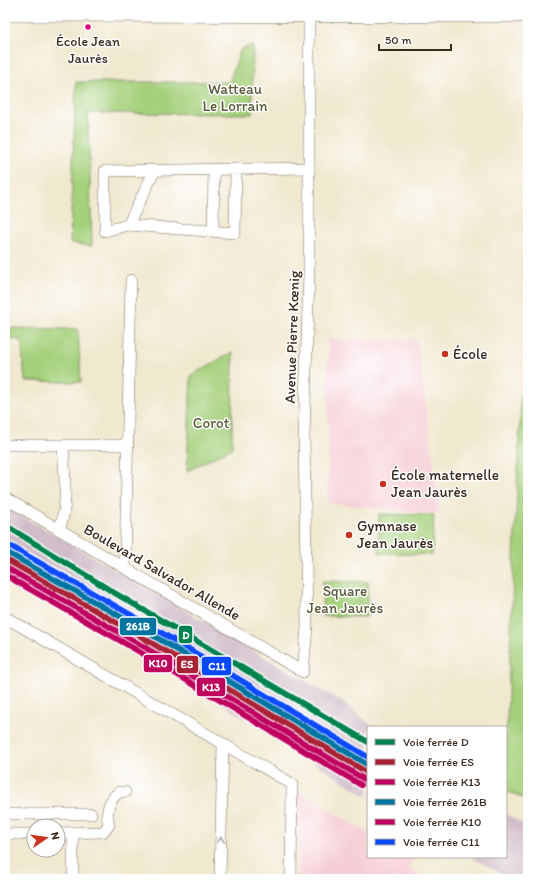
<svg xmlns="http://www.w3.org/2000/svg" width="533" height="884" viewBox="0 0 533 884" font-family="Itim,sans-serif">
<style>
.built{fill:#f6cfd6}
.industrial{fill:#d1bdc9}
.green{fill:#a5d07c;stroke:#707d4d}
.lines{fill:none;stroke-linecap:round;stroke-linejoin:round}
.street-casing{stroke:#7a6c5c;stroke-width:12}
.primary-casing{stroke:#7a6c5c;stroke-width:18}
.street{stroke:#fff;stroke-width:11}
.primary{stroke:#fff;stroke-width:17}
.rail-1-casing{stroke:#fff;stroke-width:9}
.rail-2-casing{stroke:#fff;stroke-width:9}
.rail-3-casing{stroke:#fff;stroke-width:9}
.rail-4-casing{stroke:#fff;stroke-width:9}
.rail-5-casing{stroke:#fff;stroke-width:9}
.rail-6-casing{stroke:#fff;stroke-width:9}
.rail-1{stroke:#00824e;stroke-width:6}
.rail-2{stroke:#aa2135;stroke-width:6}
.rail-3{stroke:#bf005f;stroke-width:6}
.rail-4{stroke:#0075a1;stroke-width:6}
.rail-5{stroke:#bf005f;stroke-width:6}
.rail-6{stroke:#0749ff;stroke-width:6}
.oneway{stroke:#a79f9a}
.bus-dot{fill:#e5007d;stroke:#fff;stroke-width:1.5}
.poi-dot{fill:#c8321e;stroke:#fff;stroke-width:1.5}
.labels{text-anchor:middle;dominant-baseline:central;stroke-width:3;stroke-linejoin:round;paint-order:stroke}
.bus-label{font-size:14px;fill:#3b2a1e;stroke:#fff}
.park-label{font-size:15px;fill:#5b5c3a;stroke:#fff}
.street-label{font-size:15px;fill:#3b2a1e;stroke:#fff}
.poi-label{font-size:15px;fill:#3b2a1e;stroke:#fff;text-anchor:start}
.line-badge{stroke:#fff;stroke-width:1.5}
.badge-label{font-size:11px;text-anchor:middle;font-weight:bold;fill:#fff}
</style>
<rect width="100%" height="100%" fill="#fff"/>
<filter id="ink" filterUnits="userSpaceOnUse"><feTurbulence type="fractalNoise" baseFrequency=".025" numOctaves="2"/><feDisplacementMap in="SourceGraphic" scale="8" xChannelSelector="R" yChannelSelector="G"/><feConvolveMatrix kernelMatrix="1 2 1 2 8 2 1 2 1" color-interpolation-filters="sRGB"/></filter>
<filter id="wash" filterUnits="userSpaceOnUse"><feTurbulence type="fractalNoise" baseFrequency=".012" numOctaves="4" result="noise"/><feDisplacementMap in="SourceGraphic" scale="16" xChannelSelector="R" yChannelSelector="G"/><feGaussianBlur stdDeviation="0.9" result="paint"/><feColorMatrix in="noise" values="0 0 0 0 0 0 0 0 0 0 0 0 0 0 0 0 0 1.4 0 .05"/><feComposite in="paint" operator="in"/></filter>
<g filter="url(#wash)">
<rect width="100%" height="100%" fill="#f0e8cf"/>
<g class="built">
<path d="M328 339 417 340 440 514 328 503Z"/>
<path d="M298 791 368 833V857H409L413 860 408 868 426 879H343L298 877Z"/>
</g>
<g class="industrial">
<path d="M5 506 342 702 374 727H368V797L5 565Z"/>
<path d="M506 814 528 827V879H512L470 857H506Z"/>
</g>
<g class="green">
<path d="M253 45 252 114 88 113 92 246 70 243 76 82H229L241 49Z"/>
<path d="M5 328 78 329 81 382 25 381 21 340 5 339Z"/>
<path d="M233 352 232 448 187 471 191 375Z"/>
<path d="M521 397 528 398V800L506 791V742Z"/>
<path d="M379 514 434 515 432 555 379 553Z"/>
<path d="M323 581 368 582 367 617 322 616Z"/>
</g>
</g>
<g filter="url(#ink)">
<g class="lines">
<defs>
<g id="street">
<path d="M236 169 235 233 128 225 105 231V171C173 170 241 169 309 168"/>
<path d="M128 225 155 170"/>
<path d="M213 232 214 169"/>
<path d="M5 445H128"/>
<path d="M5 498 303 672 307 627 304 436 309 273V15"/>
<path d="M59 529C69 509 64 468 63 446"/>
<path d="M125 567 131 280"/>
<path d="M5 617 292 784 291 879"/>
<path d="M5 814H91"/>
<path d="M58 833 103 832 109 825C105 812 109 800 119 792H125"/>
<path d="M5 834H34"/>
<path d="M73 879V833"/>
<path d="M220 879 223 744"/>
</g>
<path id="primary" d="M5 13 528 14"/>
</defs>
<use href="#street" class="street-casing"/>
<use href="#primary" class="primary-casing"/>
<use href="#street" class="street"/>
<use href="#primary" class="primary"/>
<defs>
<path id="rail-1" d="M5 525 113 592 368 742"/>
<path id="rail-2" d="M5 559 140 636 368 773"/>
<path id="rail-3" d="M5 567 136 642 364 779"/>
<path id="rail-4" d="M8 553 144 630 368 765"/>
<path id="rail-5" d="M5 575 133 648 361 785"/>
<path id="rail-6" d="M12 547 147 624 368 757"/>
</defs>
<use href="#rail-1" class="rail-1-casing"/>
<use href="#rail-2" class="rail-2-casing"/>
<use href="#rail-3" class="rail-3-casing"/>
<use href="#rail-4" class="rail-4-casing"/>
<use href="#rail-5" class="rail-5-casing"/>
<use href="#rail-6" class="rail-6-casing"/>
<use href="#rail-1" class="rail-1"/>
<use href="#rail-2" class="rail-2"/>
<use href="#rail-3" class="rail-3"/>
<use href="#rail-4" class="rail-4"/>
<use href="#rail-5" class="rail-5"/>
<use href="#rail-6" class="rail-6"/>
</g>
<defs><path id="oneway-chevron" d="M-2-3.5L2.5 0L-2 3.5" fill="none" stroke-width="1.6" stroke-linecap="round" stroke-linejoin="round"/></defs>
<use class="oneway" href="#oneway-chevron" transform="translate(221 840) rotate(-89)"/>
</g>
<circle class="bus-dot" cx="88" cy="27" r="3.5"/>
<g class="poi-dot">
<circle cx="445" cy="354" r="4"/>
<circle cx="383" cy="484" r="4"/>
<circle cx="349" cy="535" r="4"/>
</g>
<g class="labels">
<g class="bus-label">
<text x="88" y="41">École Jean<tspan x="88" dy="17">Jaurès</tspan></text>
</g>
<g class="park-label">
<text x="235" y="89">Watteau<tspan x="235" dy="17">Le Lorrain</tspan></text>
<text x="211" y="423">Corot</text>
<text x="345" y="591">Square<tspan x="345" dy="17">Jean Jaurès</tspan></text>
</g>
<g class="street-label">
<text transform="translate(292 337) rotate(-88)">Avenue Pierre Kœnig</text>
<text transform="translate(162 572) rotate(30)">Boulevard Salvador Allende</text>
</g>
<g class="poi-label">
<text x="453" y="354">École</text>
<text x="391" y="475">École maternelle<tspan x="391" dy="17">Jean Jaurès</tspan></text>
<text x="357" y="526">Gymnase<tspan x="357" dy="17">Jean Jaurès</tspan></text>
</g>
</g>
<g class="line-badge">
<rect x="119" y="617" width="38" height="19" rx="4" fill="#0075a1"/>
<rect x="178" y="625" width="15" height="19" rx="4" fill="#00824e"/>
<rect x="143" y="654" width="30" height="19" rx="4" fill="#bf005f"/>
<rect x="176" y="655" width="23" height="19" rx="4" fill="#aa2135"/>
<rect x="201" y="656" width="31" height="20" rx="4" fill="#0749ff"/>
<rect x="196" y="677" width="30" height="20" rx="4" fill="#bf005f"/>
</g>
<g class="badge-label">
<text x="138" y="630">261B</text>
<text x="186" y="639">D</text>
<text x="158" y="667">K10</text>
<text x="187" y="668">ES</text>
<text x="217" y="670">C11</text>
<text x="211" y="691">K13</text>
</g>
<rect width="533" height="884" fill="none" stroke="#fff" stroke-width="20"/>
<rect x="367" y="726" width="140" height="132" fill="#ffffff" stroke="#b1aaa5"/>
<rect x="375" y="739" width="20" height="6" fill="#00824e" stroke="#b1aaa5"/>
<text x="403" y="746" font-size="12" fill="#3b2a1e">Voie ferrée D</text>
<rect x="375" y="759" width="20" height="6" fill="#aa2135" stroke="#b1aaa5"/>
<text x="403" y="766" font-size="12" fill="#3b2a1e">Voie ferrée ES</text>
<rect x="375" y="779" width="20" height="6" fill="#bf005f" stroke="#b1aaa5"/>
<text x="403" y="786" font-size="12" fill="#3b2a1e">Voie ferrée K13</text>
<rect x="375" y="799" width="20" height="6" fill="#0075a1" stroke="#b1aaa5"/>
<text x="403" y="806" font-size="12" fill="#3b2a1e">Voie ferrée 261B</text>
<rect x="375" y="819" width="20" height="6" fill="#bf005f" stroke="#b1aaa5"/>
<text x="403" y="826" font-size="12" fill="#3b2a1e">Voie ferrée K10</text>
<rect x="375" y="839" width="20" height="6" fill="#0749ff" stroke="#b1aaa5"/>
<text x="403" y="846" font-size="12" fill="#3b2a1e">Voie ferrée C11</text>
<g transform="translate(46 838) rotate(77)"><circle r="19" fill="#ffffff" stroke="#b1aaa5"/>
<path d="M0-3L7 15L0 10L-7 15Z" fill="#c8321e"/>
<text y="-6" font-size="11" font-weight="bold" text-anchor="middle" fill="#3b2a1e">N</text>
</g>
<path d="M379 44v6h72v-6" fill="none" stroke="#3b2a1e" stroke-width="2"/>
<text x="385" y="44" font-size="12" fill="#3b2a1e" stroke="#ffffff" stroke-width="3" paint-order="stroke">50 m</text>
</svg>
